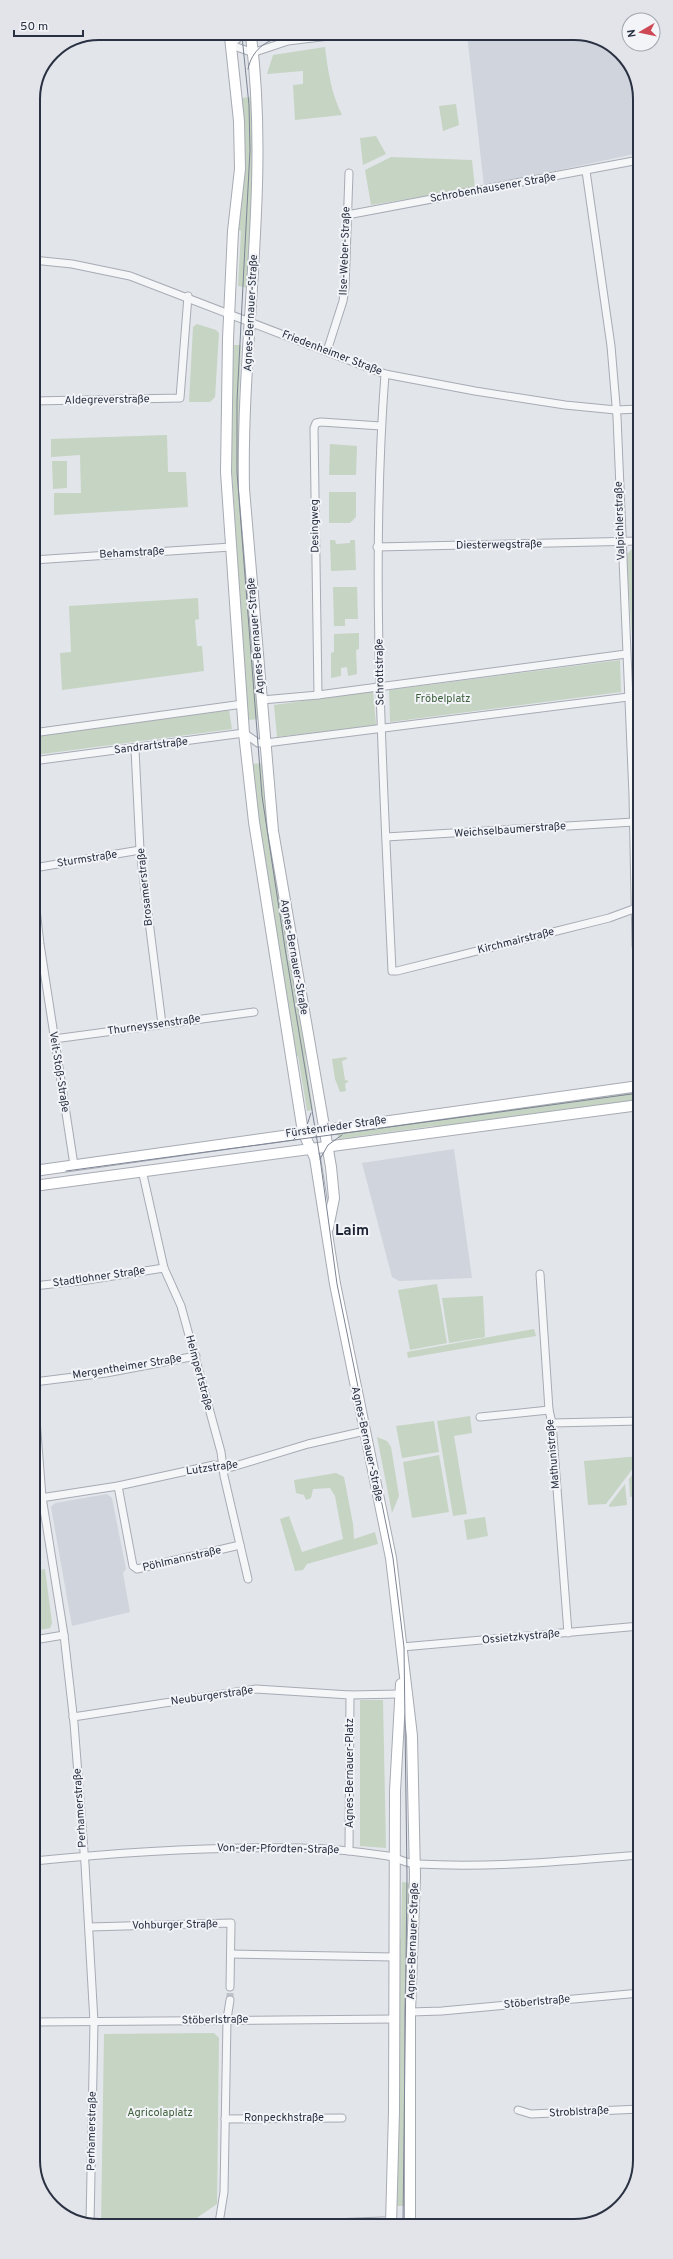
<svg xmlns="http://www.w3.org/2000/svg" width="673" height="2259" viewBox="0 0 673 2259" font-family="Overpass,sans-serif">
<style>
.built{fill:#d0d4dc}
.green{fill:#c6d4c3}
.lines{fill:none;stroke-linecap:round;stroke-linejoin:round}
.street-tunnel{stroke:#bdc1c8;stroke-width:7;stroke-dasharray:7 3.5;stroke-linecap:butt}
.street-casing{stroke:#a7abb4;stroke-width:9}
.secondary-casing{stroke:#a7abb4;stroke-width:12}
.street{stroke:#f5f6f8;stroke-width:7}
.secondary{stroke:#fff;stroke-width:10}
.tram{stroke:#7c8394;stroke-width:1}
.labels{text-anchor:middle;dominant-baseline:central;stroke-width:4;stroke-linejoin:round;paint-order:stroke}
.street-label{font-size:11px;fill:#2a3142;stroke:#f2f4f8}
.park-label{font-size:11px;fill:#3c5e38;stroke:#f2f4f8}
.district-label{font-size:15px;font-weight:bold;fill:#1c2233;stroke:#f2f4f8}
.rim{fill:none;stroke:#2a3142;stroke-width:2}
</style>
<rect width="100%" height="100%" fill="#e2e5ea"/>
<g class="built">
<path d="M582 34 618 50 639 86V153L484 186 467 35Z"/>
<path d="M454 1149 472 1278 399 1281 392 1277 362 1163Z"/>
<path d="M107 1494 112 1498 126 1569 123 1573 130 1612 72 1626 51 1507 55 1503Z"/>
</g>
<g class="green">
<path d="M325 47C328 71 331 93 342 115L295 120 293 85 303 84V71L267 74 273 55Z"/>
<path d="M252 97 253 147 248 288 238 286 241 231 238 230 244 167 241 98Z"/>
<path d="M456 104 459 125 443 131 439 106Z"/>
<path d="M376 136 386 154 363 165 360 138Z"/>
<path d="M391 157 472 160 475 188 371 205 365 170Z"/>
<path d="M197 324 216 330 219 333 215 397 210 402H189L193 327Z"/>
<path d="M232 345H241L239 400H242L239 434 240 485 259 719 248 720 231 460Z"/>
<path d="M167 435 168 472H186L188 507 54 515V493H81L80 455 51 457V439Z"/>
<path d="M330 444 357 446 356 475H329Z"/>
<path d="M52 461H67V488L53 489Z"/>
<path d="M329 492H356V517L350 523H329Z"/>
<path d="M330 540H335L336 544 350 543V540H355L356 570 331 571Z"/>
<path d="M639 547V692L636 689 626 555 633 548Z"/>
<path d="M333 587H357L358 619H345V626H334Z"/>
<path d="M198 598 199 619 195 620 197 646H202L204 671 62 690 60 653 71 652 69 606Z"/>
<path d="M359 633V649L356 650 357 674 348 676 347 667 341 668V676L331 678V653L334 652V634Z"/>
<path d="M620 660 621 692 390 722 389 690Z"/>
<path d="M373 691 376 725 277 737 274 705Z"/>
<path d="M229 710 232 729 35 755 33 737Z"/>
<path d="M264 763C266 825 276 887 289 948L287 949 288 960 292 962 300 1022 308 1054 305 1055 313 1110 307 1111 298 1056H294L280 969 282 968 279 954 250 764Z"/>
<path d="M346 1057 347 1059 342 1061 345 1080 349 1081 345 1084 346 1091 340 1092 335 1079 332 1059Z"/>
<path d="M639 1090V1101L435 1129 434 1126 339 1139 337 1133Z"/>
<path d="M437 1284 447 1343 410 1350 398 1290Z"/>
<path d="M483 1296 485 1337 449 1343 442 1298Z"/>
<path d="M534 1329 536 1336 408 1358 407 1352Z"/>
<path d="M470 1416 472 1433 454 1436 467 1514 453 1516 437 1421Z"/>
<path d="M434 1421 439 1452 402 1458 396 1426Z"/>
<path d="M377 1437 387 1441 391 1447 399 1496 392 1513Z"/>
<path d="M439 1455 449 1512 412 1518 403 1462Z"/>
<path d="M640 1456V1459L606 1504 588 1505 584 1461Z"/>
<path d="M640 1465V1503H638V1496L630 1497 629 1479Z"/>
<path d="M336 1473 344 1477 353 1524 354 1539 375 1532 378 1544 307 1564 303 1570 295 1571 280 1519 289 1516 302 1552 343 1539 335 1496 330 1488 313 1489 311 1498 306 1500 304 1495 296 1493 294 1480Z"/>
<path d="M625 1484 627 1505 609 1507V1505Z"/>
<path d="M485 1517 488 1536 467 1540 464 1520Z"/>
<path d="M45 1569 52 1623 50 1628 34 1631V1571Z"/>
<path d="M360 1700H383L386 1848 360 1846Z"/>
<path d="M402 1882 411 1883 407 2206H395L400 2030 398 1939H401Z"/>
<path d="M214 2033 219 2038 217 2204 185 2226H101L104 2034Z"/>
</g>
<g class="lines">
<path class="street-tunnel" d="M230 2000V1987"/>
<defs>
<g id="street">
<path d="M239 37 231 45 248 51H258L288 41 329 36"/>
<path d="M586 171 611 346 617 417 633 795 636 945 639 969"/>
<path d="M347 215 639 160"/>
<path d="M33 260 72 264 130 276 385 374 475 391 565 405 616 410 639 409"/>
<path d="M327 351 343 301 345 288 349 173"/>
<path d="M385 374C370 572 383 772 392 971H397L609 918 639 907"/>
<path d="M33 401 180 398 188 296"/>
<path d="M377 547 639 541"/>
<path d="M33 560 231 547"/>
<path d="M318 695 314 428 316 423 321 422 381 426"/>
<path d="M262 700 318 695 626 654"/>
<path d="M33 733 243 704"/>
<path d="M135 749 140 850 162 1024"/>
<path d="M33 761 244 733 258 743H266L628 697 639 699"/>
<path d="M386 837 634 822"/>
<path d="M33 860 35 901 40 944 74 1165"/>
<path d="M34 868 140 850"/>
<path d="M54 1039 254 1012"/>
<path d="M142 1170 164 1268 181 1306 221 1452 224 1476 248 1579"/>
<path d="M540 1274 549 1410 552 1423 568 1633"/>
<path d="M34 1286 87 1280 164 1268"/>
<path d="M34 1382 106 1373 196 1356"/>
<path d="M34 1394 42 1497 64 1635 74 1723 85 1864 94 2022 90 2224"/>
<path d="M480 1417 549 1410"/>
<path d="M552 1423 640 1421"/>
<path d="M118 1486 133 1566 137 1569 240 1545"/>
<path d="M34 1499 118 1486 214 1465 232 1467 308 1444 365 1431"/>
<path d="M34 1640 64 1635"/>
<path d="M402 1647 640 1626"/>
<path d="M73 1717 256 1689 350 1695 400 1694"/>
<path d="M349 1851 350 1695"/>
<path d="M34 1861C123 1852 213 1846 303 1848 331 1848 360 1852 388 1856 398 1858 407 1864 417 1864 492 1868 566 1861 640 1855"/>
<path d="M89 1927 231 1923 230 1987"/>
<path d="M231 1954 394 1957"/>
<path d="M410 2012 442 2011 640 1993"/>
<path d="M34 2022 395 2019"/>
<path d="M518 2110 531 2114 640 2109"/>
<path d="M225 2119 342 2118"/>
<path d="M219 2223 224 2192 227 2019 230 2000"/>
<path d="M217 2225 219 2223 280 2225 383 2221 418 2225"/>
</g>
<g id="secondary">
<path d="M251 36C270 187 241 338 244 489L273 831 331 1167 334 1198 328 1228"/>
<path d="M230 37 239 121 240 169 233 231 228 339 226 472 244 733 254 822 303 1132 315 1158 335 1284 391 1558 412 1736 415 1876 410 2012V2225"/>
<path d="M34 1171 639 1086"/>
<path d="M34 1186 639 1105"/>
<path d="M391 2225 394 2111 395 1791 401 1684"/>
</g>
</defs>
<use href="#street" class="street-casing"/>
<use href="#secondary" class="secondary-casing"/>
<use href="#street" class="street"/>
<use href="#secondary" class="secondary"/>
<g class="tram">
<path d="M242 36 249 105 250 150 237 401V472L262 796 285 948 320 1158 337 1284 393 1558 404 1647 407 1876 403 2225"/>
<path d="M248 69C252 50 265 41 283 36"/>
<path d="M294 1139 306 1128 311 1113"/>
<path d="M320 1159 328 1145 342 1135"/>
<path d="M66 1171 639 1093"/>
</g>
</g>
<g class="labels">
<g class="street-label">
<text transform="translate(493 188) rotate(-10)">Schrobenhausener Straße</text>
<text transform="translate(345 251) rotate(-88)">Ilse-Weber-Straße</text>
<text transform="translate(251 313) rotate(-87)">Agnes-Bernauer-Straße</text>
<text transform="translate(332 353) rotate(21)">Friedenheimer Straße</text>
<text transform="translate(107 400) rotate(-1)">Aldegreverstraße</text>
<text transform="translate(620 521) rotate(-92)">Valpichlerstraße</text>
<text transform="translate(315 526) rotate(-91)">Desingweg</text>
<text transform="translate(499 545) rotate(-1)">Diesterwegstraße</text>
<text transform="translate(132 553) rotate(-3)">Behamstraße</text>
<text transform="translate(256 636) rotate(-95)">Agnes-Bernauer-Straße</text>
<text transform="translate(380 672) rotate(-91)">Schrottstraße</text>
<text transform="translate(151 746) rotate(-7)">Sandrartstraße</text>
<text transform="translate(510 830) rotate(-4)">Weichselbaumerstraße</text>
<text transform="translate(87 859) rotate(-9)">Sturmstraße</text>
<text transform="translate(145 887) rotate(-96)">Brosamerstraße</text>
<text transform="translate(516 941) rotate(-14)">Kirchmairstraße</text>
<text transform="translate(294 957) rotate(80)">Agnes-Bernauer-Straße</text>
<text transform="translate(154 1025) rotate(-8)">Thurneyssenstraße</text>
<text transform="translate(59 1072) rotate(81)">Veit-Stoß-Straße</text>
<text transform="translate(336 1127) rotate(-8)">Fürstenrieder Straße</text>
<text transform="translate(99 1277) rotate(-8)">Stadtlohner Straße</text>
<text transform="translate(127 1367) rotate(-9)">Mergentheimer Straße</text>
<text transform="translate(199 1373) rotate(75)">Helmpertstraße</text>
<text transform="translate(367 1444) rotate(78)">Agnes-Bernauer-Straße</text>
<text transform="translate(553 1454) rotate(-95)">Mathunistraße</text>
<text transform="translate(212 1468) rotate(-8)">Lutzstraße</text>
<text transform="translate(182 1559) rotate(-13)">Pöhlmannstraße</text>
<text transform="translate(521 1637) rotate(-5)">Ossietzkystraße</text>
<text transform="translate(212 1696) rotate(-8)">Neuburgerstraße</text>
<text transform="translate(350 1773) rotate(-90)">Agnes-Bernauer-Platz</text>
<text transform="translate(80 1808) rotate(-94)">Perhamerstraße</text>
<text transform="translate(278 1849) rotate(1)">Von-der-Pfordten-Straße</text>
<text transform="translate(175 1925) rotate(-1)">Vohburger Straße</text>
<text transform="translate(413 1941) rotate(-88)">Agnes-Bernauer-Straße</text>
<text transform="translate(537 2002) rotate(-5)">Stöberlstraße</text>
<text transform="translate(215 2020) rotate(-1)">Stöberlstraße</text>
<text transform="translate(579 2112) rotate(-3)">Stroblstraße</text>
<text x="284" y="2118">Ronpeckhstraße</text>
<text transform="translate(92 2131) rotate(-89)">Perhamerstraße</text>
</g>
<g class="park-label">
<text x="443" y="699">Fröbelplatz</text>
<text x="160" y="2113">Agricolaplatz</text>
</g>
<g class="district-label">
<text x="352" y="1231">Laim</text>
</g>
</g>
<path d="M0 0H673V2259H0ZM99 40H574A59 59 0 0 1 633 99V2160A59 59 0 0 1 574 2219H99A59 59 0 0 1 40 2160V99A59 59 0 0 1 99 40Z" fill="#e2e4e9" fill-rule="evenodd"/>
<path class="rim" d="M99 40H574A59 59 0 0 1 633 99V2160A59 59 0 0 1 574 2219H99A59 59 0 0 1 40 2160V99A59 59 0 0 1 99 40Z"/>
<g transform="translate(641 32) rotate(261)"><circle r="19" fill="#f2f4f8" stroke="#a2a6af"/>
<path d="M0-3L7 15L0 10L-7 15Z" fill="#cd4955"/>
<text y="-6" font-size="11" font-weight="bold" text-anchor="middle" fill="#2a3142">N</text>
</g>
<path d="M14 30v6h69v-6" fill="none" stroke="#2a3142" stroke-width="2"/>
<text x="20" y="30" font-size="12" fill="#2a3142" stroke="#f2f4f8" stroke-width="3" paint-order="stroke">50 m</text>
</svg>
